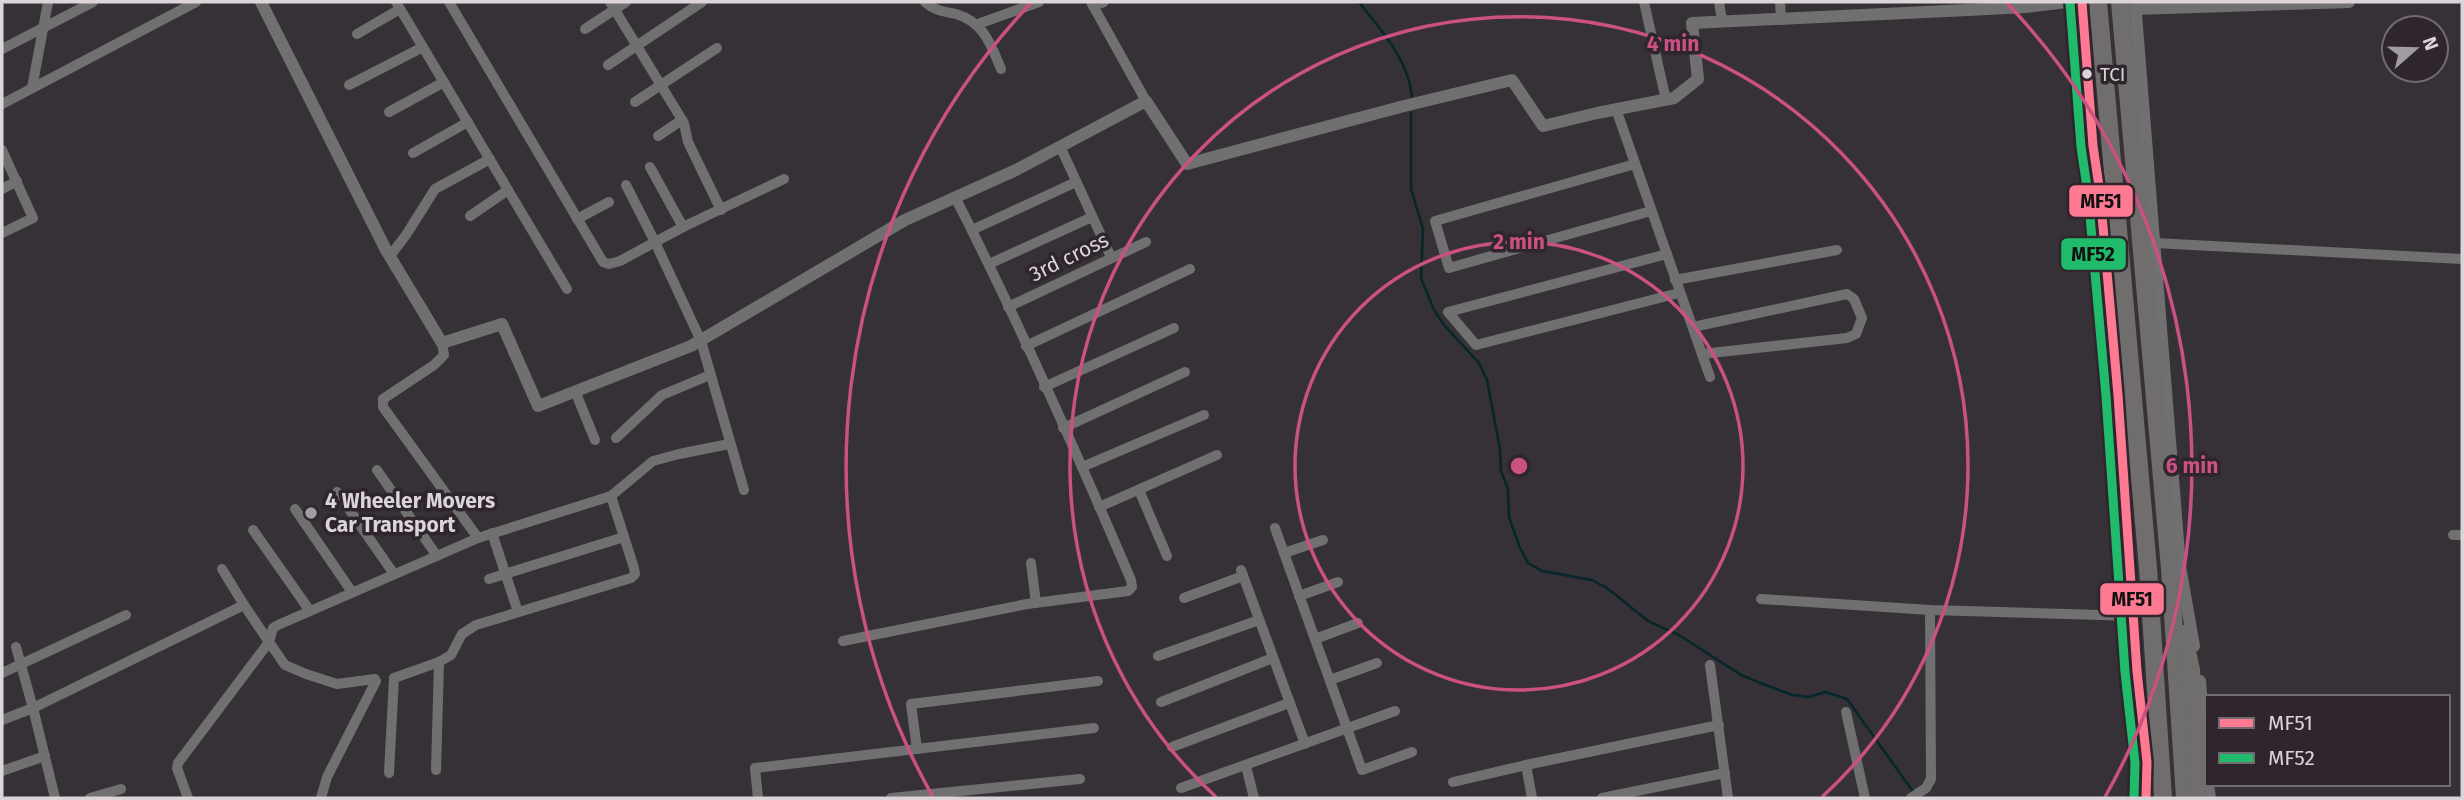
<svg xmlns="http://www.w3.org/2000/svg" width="2464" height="800" viewBox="0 0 2464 800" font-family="'Fira Sans',sans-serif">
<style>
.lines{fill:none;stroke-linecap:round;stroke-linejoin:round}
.stream{stroke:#05262a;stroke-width:2.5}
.minor{stroke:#717070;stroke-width:10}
.tertiary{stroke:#717070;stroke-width:12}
.motorway{stroke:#706d6d;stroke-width:18}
.bus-1-casing{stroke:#2e252d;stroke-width:14}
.bus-2-casing{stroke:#2e252d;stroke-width:14}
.bus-1{stroke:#fe7a93;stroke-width:9}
.bus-2{stroke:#20bc6c;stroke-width:9}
.ring{fill:none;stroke:#ca5181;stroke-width:3.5}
.bus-dot{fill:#dbd5da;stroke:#2e252d;stroke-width:2.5}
.poi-dot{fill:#a19ca1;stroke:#2e252d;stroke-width:2.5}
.labels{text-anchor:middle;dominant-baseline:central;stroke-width:7;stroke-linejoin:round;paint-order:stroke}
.bus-label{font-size:19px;fill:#dbd5da;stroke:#2e252d;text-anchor:start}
.street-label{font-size:21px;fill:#dbd5da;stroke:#2e252d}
.poi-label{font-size:21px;font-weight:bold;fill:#dbd5da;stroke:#2e252d;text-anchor:start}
.centre{fill:#ca5181;stroke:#2e252d;stroke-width:3.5}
.ring-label{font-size:21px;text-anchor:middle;font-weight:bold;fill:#ca5181;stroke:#2e252d;stroke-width:7;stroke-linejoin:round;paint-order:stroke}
.line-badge{stroke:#2e252d;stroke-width:2.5}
.pale-badge-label{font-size:19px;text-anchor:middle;font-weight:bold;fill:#111}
</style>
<rect width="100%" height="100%" fill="#363136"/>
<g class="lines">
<g class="stream">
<path d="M1359 2C1382 32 1408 58 1412 97"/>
<path d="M1411 113V189L1423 229 1421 278 1434 310 1444 325 1479 363 1487 380 1500 449 1501 471 1508 489 1509 517 1520 548 1528 563 1542 571 1592 580 1607 588 1648 621 1679 635 1741 675 1758 682 1792 695 1809 697 1825 692 1847 699 1914 793"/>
</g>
<g class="minor">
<path d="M396 2 567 289"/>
<path d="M449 2 603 262 609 264 620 261 683 227 784 179"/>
<path d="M610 2 684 123 688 142 721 210"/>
<path d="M925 2C935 11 943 11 956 14 984 22 991 45 1001 69"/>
<path d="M1091 2 1146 101"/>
<path d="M1644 2 1666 100"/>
<path d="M1719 2 1722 20"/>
<path d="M1780 2 1781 18"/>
<path d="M1093 6 1104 2"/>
<path d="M978 24 1039 2"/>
<path d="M585 29 626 2"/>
<path d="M357 34 400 9"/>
<path d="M2 49 93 2"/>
<path d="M608 65 702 2"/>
<path d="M349 85 423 47"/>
<path d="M32 88 48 2"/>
<path d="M635 102 717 48"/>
<path d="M2 104 196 2"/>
<path d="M1616 109 1710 377"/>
<path d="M389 112 444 82"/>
<path d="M658 136 682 120"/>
<path d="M1060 146 1111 257"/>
<path d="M2 150 33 218 2 233"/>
<path d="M413 153 468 122"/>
<path d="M1635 164 1435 221 1449 268 1651 211"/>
<path d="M650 167 683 227"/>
<path d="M626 185 655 242 701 341 744 490"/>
<path d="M2 189 17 181"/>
<path d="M470 216 508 190"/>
<path d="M577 219 609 202"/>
<path d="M972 230 1076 182"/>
<path d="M2155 243 2462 259"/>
<path d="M1667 254 1448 312 1476 345 1679 293"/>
<path d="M390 256 406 235 435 189 490 159"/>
<path d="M989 264 1092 217"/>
<path d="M1675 280 1837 250"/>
<path d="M1008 307 1146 242"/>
<path d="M1693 327 1847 294 1854 299 1862 318 1856 334 1847 338 1702 354"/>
<path d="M442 343 444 355 434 365 383 399V407L478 538"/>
<path d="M1026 346 1190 269"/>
<path d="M1044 387 1174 328"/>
<path d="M575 391 595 440"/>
<path d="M1063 428 1185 372"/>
<path d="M616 438 662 395 710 375"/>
<path d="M1082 467 1204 415"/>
<path d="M377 470 437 556"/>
<path d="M1139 490 1167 556"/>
<path d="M337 492 394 574"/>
<path d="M1099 507 1217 455"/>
<path d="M295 509 352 592"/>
<path d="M1275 528 1362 770 1412 752"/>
<path d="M253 530 310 611"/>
<path d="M492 533 518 612"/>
<path d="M2453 535H2462"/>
<path d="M1284 553 1323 540"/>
<path d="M1031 563 1036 603"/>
<path d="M222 569 244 605 269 642 273 628 278 625 478 538 611 496 653 461 679 454 729 444"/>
<path d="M1241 570 1305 744"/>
<path d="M489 579 624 537"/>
<path d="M1299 596 1338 582"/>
<path d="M1184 598 1243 576"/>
<path d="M1761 599 1930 610 2135 616"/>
<path d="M1315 639 1358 623"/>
<path d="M843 641 1027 604 1128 591 1132 587 1131 580C1076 451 1019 322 955 197"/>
<path d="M1158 656 1259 620"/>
<path d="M1710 665 1728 798"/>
<path d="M2 673 126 615"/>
<path d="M1330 680 1377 663"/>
<path d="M1161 702 1273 658"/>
<path d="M1846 712 1865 798"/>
<path d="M2 720 33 708 16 647"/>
<path d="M1172 747 1289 703"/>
<path d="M917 749 911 704 1098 681"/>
<path d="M1526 765 1532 798"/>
<path d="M1246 766 1254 798"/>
<path d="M436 770 439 662"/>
<path d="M2 771 45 756"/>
<path d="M389 773 394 678 439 662 451 655 462 634 476 625 631 578 635 574 634 568 611 496"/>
<path d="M1453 782 1526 765 1719 725"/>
<path d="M1181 788 1395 711"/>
<path d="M55 798 33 708 244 605"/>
<path d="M90 798 121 789"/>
<path d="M188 798 177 768 178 763 269 642 285 665 306 674 337 684 375 679 376 681 327 777 321 798"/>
<path d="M758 798 755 768 1094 728"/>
<path d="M891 798 1080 779"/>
<path d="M1602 798 1725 773"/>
<path d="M1911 798 1926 788 1931 779 1930 610"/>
</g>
<g class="tertiary">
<path d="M261 2 386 250 442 343 502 324 538 406 691 346 905 220 1016 170 1146 101 1187 164 1404 106 1512 80 1543 126 1597 113 1674 98 1698 79 1692 23 1968 10 2026 7 2067 2"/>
<path d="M2082 2 2093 146 2100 193 2118 395 2137 671 2147 762 2146 798"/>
<path d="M2135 2 2180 566 2194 646"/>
<path d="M2135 9 2349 2"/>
<path d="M2200 681 2207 763"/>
<path d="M2208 784 2210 798"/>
</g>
<g class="motorway">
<path d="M2098 2 2148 568 2163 798"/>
<path d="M2120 2 2170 569 2185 798"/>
<path d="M2183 634 2191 670 2198 798"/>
</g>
<defs>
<path id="bus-1" d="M2082 2 2093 146 2100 193 2118 395 2137 671 2147 762 2146 798"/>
<path id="bus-2" d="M2070 3 2081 147 2088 194 2106 396 2125 672 2135 763 2134 798"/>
</defs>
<use href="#bus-1" class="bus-1-casing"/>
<use href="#bus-2" class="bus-2-casing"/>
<use href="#bus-1" class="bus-1"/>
<use href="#bus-2" class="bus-2"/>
</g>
<g class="ring">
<circle cx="1519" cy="466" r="224"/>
<path d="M1216 797A449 449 0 1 1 1822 797"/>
<path d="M933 797A673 673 0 0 1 1031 3M2007 3A673 673 0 0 1 2105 797"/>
</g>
<circle class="bus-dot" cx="2087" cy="74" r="6"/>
<circle class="poi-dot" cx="311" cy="513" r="7"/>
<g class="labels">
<g class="bus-label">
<text x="2100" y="74">TCI</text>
</g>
<g class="street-label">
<text transform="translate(1069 257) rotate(-26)">3rd cross</text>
</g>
<g class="poi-label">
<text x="325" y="501">4 Wheeler Movers<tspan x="325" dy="24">Car Transport</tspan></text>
</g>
</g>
<circle cx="1519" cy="466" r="10" class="centre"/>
<g class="ring-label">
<text x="1673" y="51">4 min</text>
<text x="1519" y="249">2 min</text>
<text x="2192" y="473">6 min</text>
</g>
<g class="line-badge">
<rect x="2068" y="184" width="66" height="34" rx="7" fill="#fe7a93"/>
<rect x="2060" y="237" width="67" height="34" rx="7" fill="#20bc6c"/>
<rect x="2099" y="582" width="66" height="34" rx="7" fill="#fe7a93"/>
</g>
<g class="pale-badge-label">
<text x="2101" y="208">MF51</text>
<text x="2093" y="261">MF52</text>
<text x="2132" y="606">MF51</text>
</g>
<rect width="2464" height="800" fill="none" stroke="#dbd5da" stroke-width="7"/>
<rect x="2205" y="695" width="245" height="91" fill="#2e252d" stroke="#736b72" stroke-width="2"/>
<rect x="2219" y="718" width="35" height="10" fill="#fe7a93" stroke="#736b72" stroke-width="2"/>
<text x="2268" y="730" font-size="21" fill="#dbd5da">MF51</text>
<rect x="2219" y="753" width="35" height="10" fill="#20bc6c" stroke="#736b72" stroke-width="2"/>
<text x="2268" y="765" font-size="21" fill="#dbd5da">MF52</text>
<g transform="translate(2415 49) rotate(70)"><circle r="33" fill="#2e252d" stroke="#736b72" stroke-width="2"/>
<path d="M0-5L12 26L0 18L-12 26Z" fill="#a19ca1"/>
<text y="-10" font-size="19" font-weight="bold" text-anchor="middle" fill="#dbd5da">N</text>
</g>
</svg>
